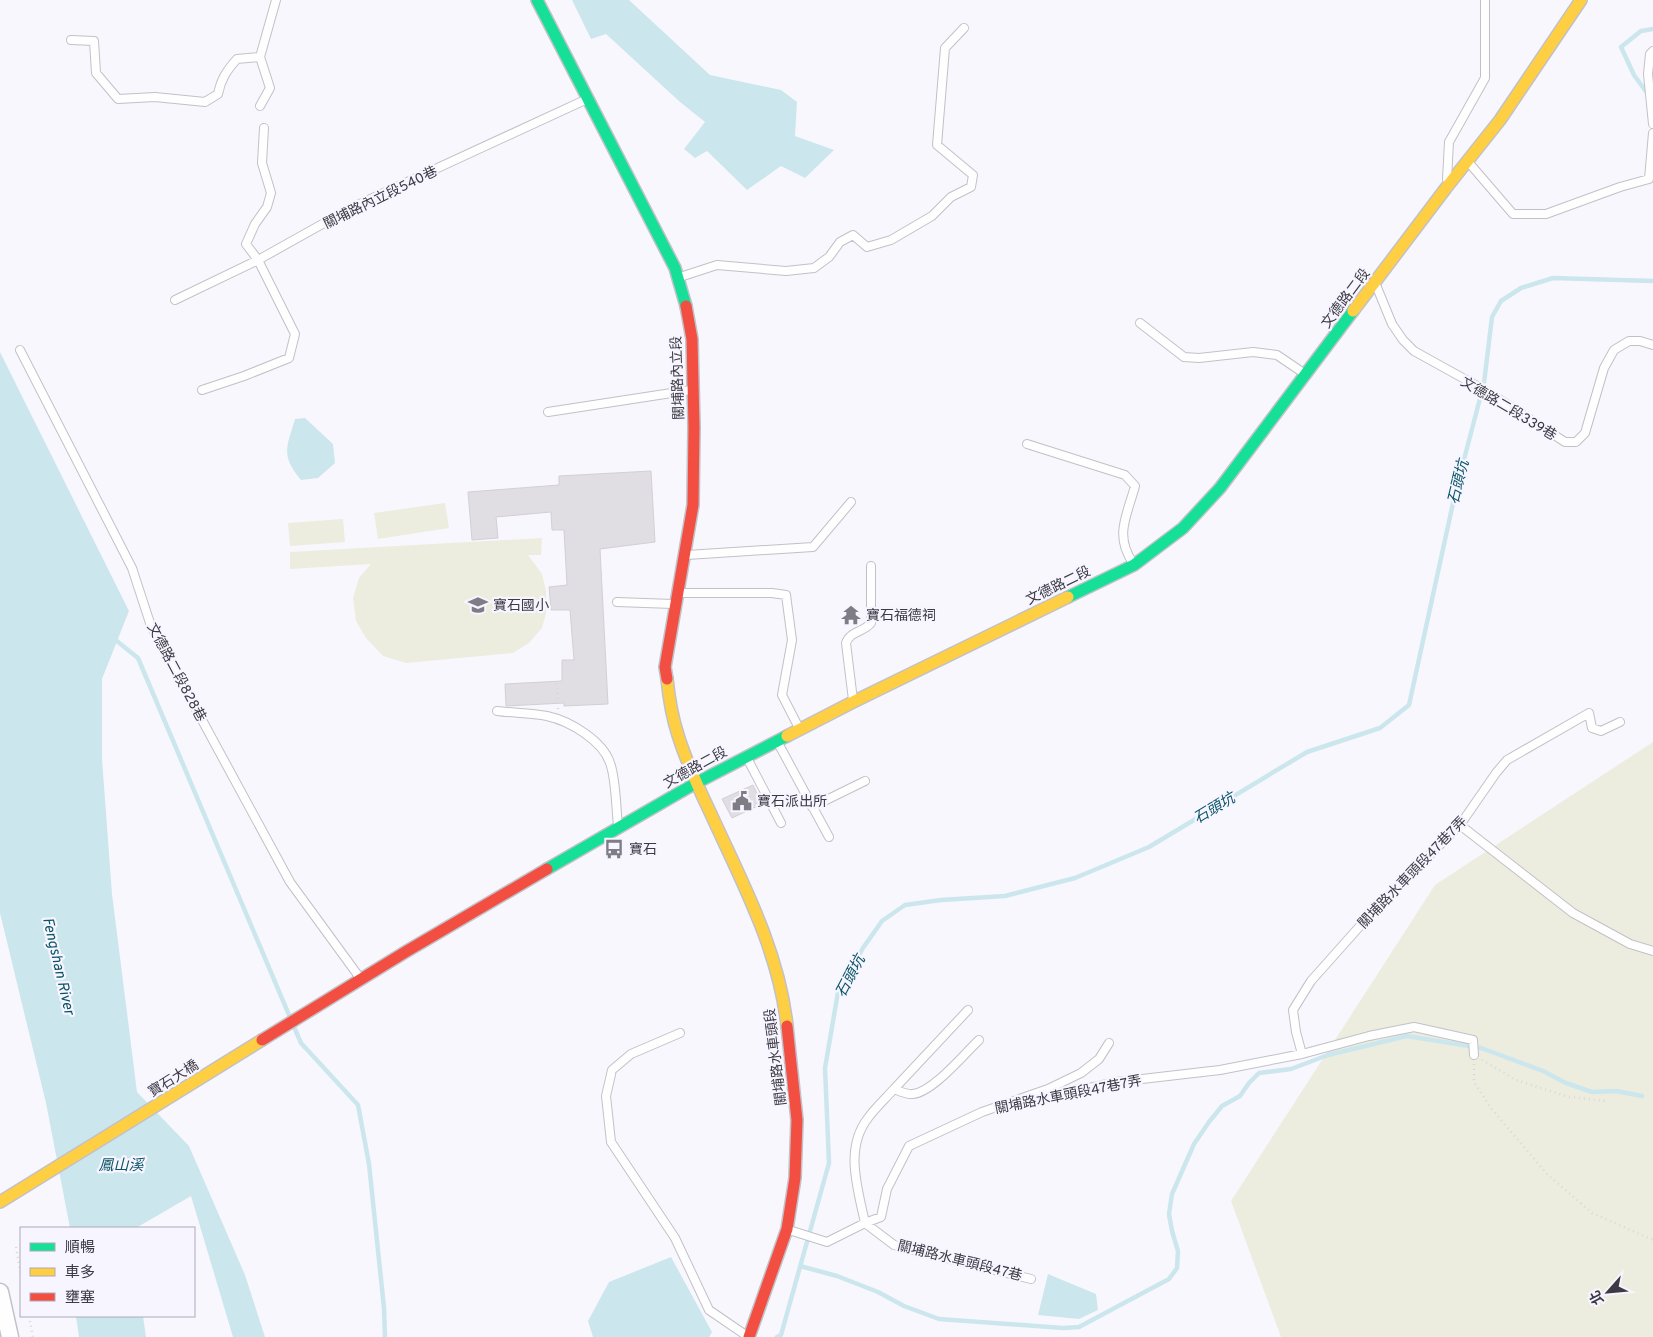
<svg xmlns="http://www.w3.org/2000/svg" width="1653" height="1337" font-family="Overpass,'Noto Sans TC',sans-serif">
	<rect width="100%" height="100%" fill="#f8f7fd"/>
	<!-- green -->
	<path fill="#eceddf" d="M445 503 449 528 378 539 374 513Z
		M343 519 345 542 290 546 288 523Z
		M542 538 541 555H528L542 574 546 591V613L542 628 529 643 513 653 406 663 383 656 366 638 356 621 353 598 359 578 371 564 290 569V552Z
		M1653 742V1337H1281L1231 1201 1435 885Z"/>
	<!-- water -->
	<path fill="#cce6ee" d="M572 0H629L710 75 781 90 797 102 795 136 834 150 805 178 781 166 747 190 707 151 695 158 684 149 705 122 680 102 606 34 591 39Z
		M0 352 129 611 102 679V759L112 894 137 1092 189 1146 245 1275 265 1337H233L191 1196 136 1228H70L46 1103 0 913Z
		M305 418 333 444 335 463 318 478 301 480C280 455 287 447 295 419Z
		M671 1257 712 1332 709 1337H593L588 1321 609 1282Z
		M1048 1274 1096 1294 1098 1310 1079 1319 1038 1315Z
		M76 1316H143L146 1337H79Z"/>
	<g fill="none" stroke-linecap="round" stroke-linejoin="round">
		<!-- stream -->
		<path stroke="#cce6ee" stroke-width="4.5" d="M1650 97 1634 75 1621 47 1641 31 1653 29
			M113 638 138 658 289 1015
			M295 1029 301 1043 358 1105 369 1164 384 1308 385 1337
			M800 1266 837 1276 878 1292 904 1306 939 1319 1063 1328 1079 1327 1169 1279 1177 1268 1178 1251 1172 1231 1169 1214 1172 1194 1194 1144 1209 1122 1222 1106 1240 1096 1249 1083 1259 1073 1291 1069 1328 1055 1407 1036 1481 1048 1543 1071 1566 1083 1592 1092 1616 1091 1642 1096
			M777 1337 781 1335 829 1163 825 1068 838 992 863 948 882 921 905 905 941 900 1005 896 1075 878 1149 847 1307 752 1380 728 1409 705 1455 494 1484 383 1492 317 1501 301 1521 288 1553 278 1653 281"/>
	</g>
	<!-- building -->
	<path fill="#e0dde3" stroke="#d3cfd5" d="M651 471 655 542 600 549 608 704 564 706V703L506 706 505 684 562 681V660H574L570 610H551L549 587 567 585 564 530H552L551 512 496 517 498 538 472 540 468 492 559 485V476Z
		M753 785 762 804 732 818 722 799Z"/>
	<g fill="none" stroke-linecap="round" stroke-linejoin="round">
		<defs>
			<path id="lane" d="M71 40 94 41 96 73 118 99 155 97 205 102 218 94C221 79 227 70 237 59L260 57
				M1653 51 1650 54 1648 74 1653 124
				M260 106 270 88 260 57 276 0
				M1470 164 1513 214H1546L1620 187 1649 179 1653 133
				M1447 179 1449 142 1485 78V0
				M680 277 717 265 786 271 814 268 829 257 840 242 853 235 867 247 891 240 932 216 951 197 971 187 973 175 937 145 945 48 964 28
				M1376 285 1392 324 1403 340 1414 351 1488 392 1565 442H1576L1585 433 1604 368 1614 350 1629 341H1640L1653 345
				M175 300 258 260 351 208 585 100
				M1140 323 1184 357 1199 358 1253 352 1277 355 1305 374
				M20 350 132 568 151 626 290 882 360 978
				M202 390 244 376 289 358 295 334 258 260 246 244 255 224 267 207 271 193 262 163 264 128
				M548 412 691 390
				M1027 444 1125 475 1135 486C1127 516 1114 535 1133 563
				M687 555 813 547 851 502
				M681 593H772L786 595 792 640 782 695 799 728
				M617 602 673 604
				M853 700 846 643C850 631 864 632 871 623V566
				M497 711C513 713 531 713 547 716 570 721 603 741 610 763 616 778 616 809 618 825
				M778 743 829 837
				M747 758 781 823
				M812 807 865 781
				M1460 825 1573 913 1630 944 1653 951
				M680 1033 631 1054 612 1070 606 1096 611 1142 675 1238 709 1310 747 1336
				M979 1040C964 1054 933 1092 913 1094 907 1095 899 1091 894 1089 885 1099 875 1108 868 1118 844 1149 858 1189 865 1223L881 1217 887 1189 909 1146 982 1112 1048 1089 1081 1073 1099 1059 1109 1043
				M1302 1054 1296 1032 1293 1010 1311 981 1376 908 1460 825 1496 773 1507 760 1589 713 1592 728 1601 731 1620 722
				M894 1089 968 1010
				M1019 1104 1116 1082 1220 1070 1302 1054 1369 1036 1414 1027 1473 1040 1474 1055
				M789 1230 827 1242 865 1223 894 1245 1031 1279"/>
			<path id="street" d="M0 1292 10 1337"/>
			<path id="fast" d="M537 0 675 268 686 306
				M1068 597 1134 565 1183 528 1220 488 1353 311
				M547 869 696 783 787 736"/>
			<path id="slow" d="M1353 311 1446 188 1500 120 1581 0
				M667 679C669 698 672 717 678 735 686 761 698 787 710 812 741 880 779 950 787 1026
				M787 736 853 702 1068 597
				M0 1202 262 1040"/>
			<path id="jam" d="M667 679 665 667 693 505 694 427 692 339 686 306
				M262 1040 407 951 547 869
				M749 1337 787 1229 795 1178 797 1120 787 1026"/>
		</defs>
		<!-- lane casing -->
		<use href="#lane" stroke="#c2c1c7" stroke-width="10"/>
		<!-- street casing -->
		<use href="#street" stroke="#c2c1c7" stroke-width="19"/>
		<!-- fast casing -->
		<use href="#fast" stroke="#c2c1c7" stroke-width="14"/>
		<!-- slow casing -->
		<use href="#slow" stroke="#c2c1c7" stroke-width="14"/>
		<!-- jam casing -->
		<use href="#jam" stroke="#c2c1c7" stroke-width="14"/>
		<!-- path -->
		<path stroke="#d8d7da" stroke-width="2.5" stroke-dasharray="1 4" stroke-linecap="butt" d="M557 683 558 709
			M1482 1060 1516 1080 1569 1097 1608 1101
			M1474 1064V1082L1490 1107 1547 1174 1592 1213 1653 1240
			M16 1247 21 1276
			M29 1316 33 1337"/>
		<!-- lane -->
		<use href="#lane" stroke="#fefeff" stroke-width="8"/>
		<!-- street -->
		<use href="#street" stroke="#fefeff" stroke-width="16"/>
		<!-- fast -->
		<use href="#fast" stroke="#16e098" stroke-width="11"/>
		<!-- slow -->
		<use href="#slow" stroke="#ffcf43" stroke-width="11"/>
		<!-- jam -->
		<use href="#jam" stroke="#f24e42" stroke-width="11"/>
	</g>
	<!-- icons -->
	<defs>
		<symbol id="school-bare" viewBox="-9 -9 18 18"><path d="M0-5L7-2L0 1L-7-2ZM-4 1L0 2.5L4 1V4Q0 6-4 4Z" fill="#7e7c84" stroke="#f7f5ff" stroke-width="2.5" paint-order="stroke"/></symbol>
		<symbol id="temple-bare" viewBox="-9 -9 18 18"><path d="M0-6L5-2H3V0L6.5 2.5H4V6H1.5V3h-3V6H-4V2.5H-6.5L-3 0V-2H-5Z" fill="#7e7c84" stroke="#f7f5ff" stroke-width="2.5" paint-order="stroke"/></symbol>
		<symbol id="civic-bare" viewBox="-9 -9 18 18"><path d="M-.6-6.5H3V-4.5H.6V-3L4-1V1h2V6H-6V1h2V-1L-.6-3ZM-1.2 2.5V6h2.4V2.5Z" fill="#7e7c84" stroke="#f7f5ff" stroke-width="2.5" paint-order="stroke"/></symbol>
		<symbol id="bus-bare" viewBox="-9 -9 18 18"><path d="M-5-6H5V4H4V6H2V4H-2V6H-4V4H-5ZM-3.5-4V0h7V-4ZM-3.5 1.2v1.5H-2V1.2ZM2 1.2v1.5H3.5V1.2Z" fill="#7e7c84" stroke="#f7f5ff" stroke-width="2.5" paint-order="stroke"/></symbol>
	</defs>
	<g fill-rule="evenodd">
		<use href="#school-bare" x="464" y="591" width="28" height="28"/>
		<use href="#temple-bare" x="837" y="601" width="28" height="28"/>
		<use href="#civic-bare" x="728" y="787" width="28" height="28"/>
		<use href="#bus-bare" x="600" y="835" width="28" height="28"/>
	</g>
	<g text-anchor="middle" stroke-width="4.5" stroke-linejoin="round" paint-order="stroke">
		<!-- street labels -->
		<g font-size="14" fill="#3c3a43" stroke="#f7f5ff">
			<text transform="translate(380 197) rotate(-26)" y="5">關埔路內立段540巷</text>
			<text transform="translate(1345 298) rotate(-53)" y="5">文德路二段</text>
			<text transform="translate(677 378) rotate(-92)" y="5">關埔路內立段</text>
			<text transform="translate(1509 408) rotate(31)" y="5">文德路二段339巷</text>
			<text transform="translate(1058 585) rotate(-26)" y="5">文德路二段</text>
			<text transform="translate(177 672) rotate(62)" y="5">文德路二段828巷</text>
			<text transform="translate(695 767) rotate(-29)" y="5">文德路二段</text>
			<text transform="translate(1412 872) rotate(-46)" y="5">關埔路水車頭段47巷7弄</text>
			<text transform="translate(775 1057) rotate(-97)" y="5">關埔路水車頭段</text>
			<text transform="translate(173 1078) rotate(-32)" y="5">寶石大橋</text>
			<text transform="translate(1068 1094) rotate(-11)" y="5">關埔路水車頭段47巷7弄</text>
			<text transform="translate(960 1260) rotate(14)" y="5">關埔路水車頭段47巷</text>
		</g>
		<!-- poi labels -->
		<g font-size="14" fill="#3c3a43" stroke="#f7f5ff" text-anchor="start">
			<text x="493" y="610">寶石國小</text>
			<text x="866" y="620">寶石福德祠</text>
			<text x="757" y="806">寶石派出所</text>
			<text x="629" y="854">寶石</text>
		</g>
		<!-- water labels -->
		<g font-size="15" font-style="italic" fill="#095565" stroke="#f7f5ff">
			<text transform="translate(1458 482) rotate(-76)" y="5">石頭坑</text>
			<text transform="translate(1214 808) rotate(-31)" y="5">石頭坑</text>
			<text transform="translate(59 966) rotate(77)" y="5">Fengshan River</text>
			<text transform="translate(850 976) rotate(-62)" y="5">石頭坑</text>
			<text x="121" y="1170">鳳山溪</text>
		</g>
	</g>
	<!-- legend -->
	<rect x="20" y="1227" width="175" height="90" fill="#f7f5ff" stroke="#acaab4"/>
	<rect x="30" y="1243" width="25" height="8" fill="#16e098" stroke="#acaab4"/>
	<text x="65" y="1252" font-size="15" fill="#3c3a43">順暢</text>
	<rect x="30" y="1268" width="25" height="8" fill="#ffcf43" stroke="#acaab4"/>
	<text x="65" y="1277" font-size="15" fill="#3c3a43">車多</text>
	<rect x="30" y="1293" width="25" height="8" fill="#f24e42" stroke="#acaab4"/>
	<text x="65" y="1302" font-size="15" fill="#3c3a43">壅塞</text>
	<!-- north arrow -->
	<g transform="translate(1608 1292) rotate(243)" stroke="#f7f5ff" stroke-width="4" paint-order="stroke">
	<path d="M0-4L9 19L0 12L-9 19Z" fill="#3c3a43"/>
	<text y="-8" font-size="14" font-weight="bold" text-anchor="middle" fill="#3c3a43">北</text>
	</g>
</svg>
